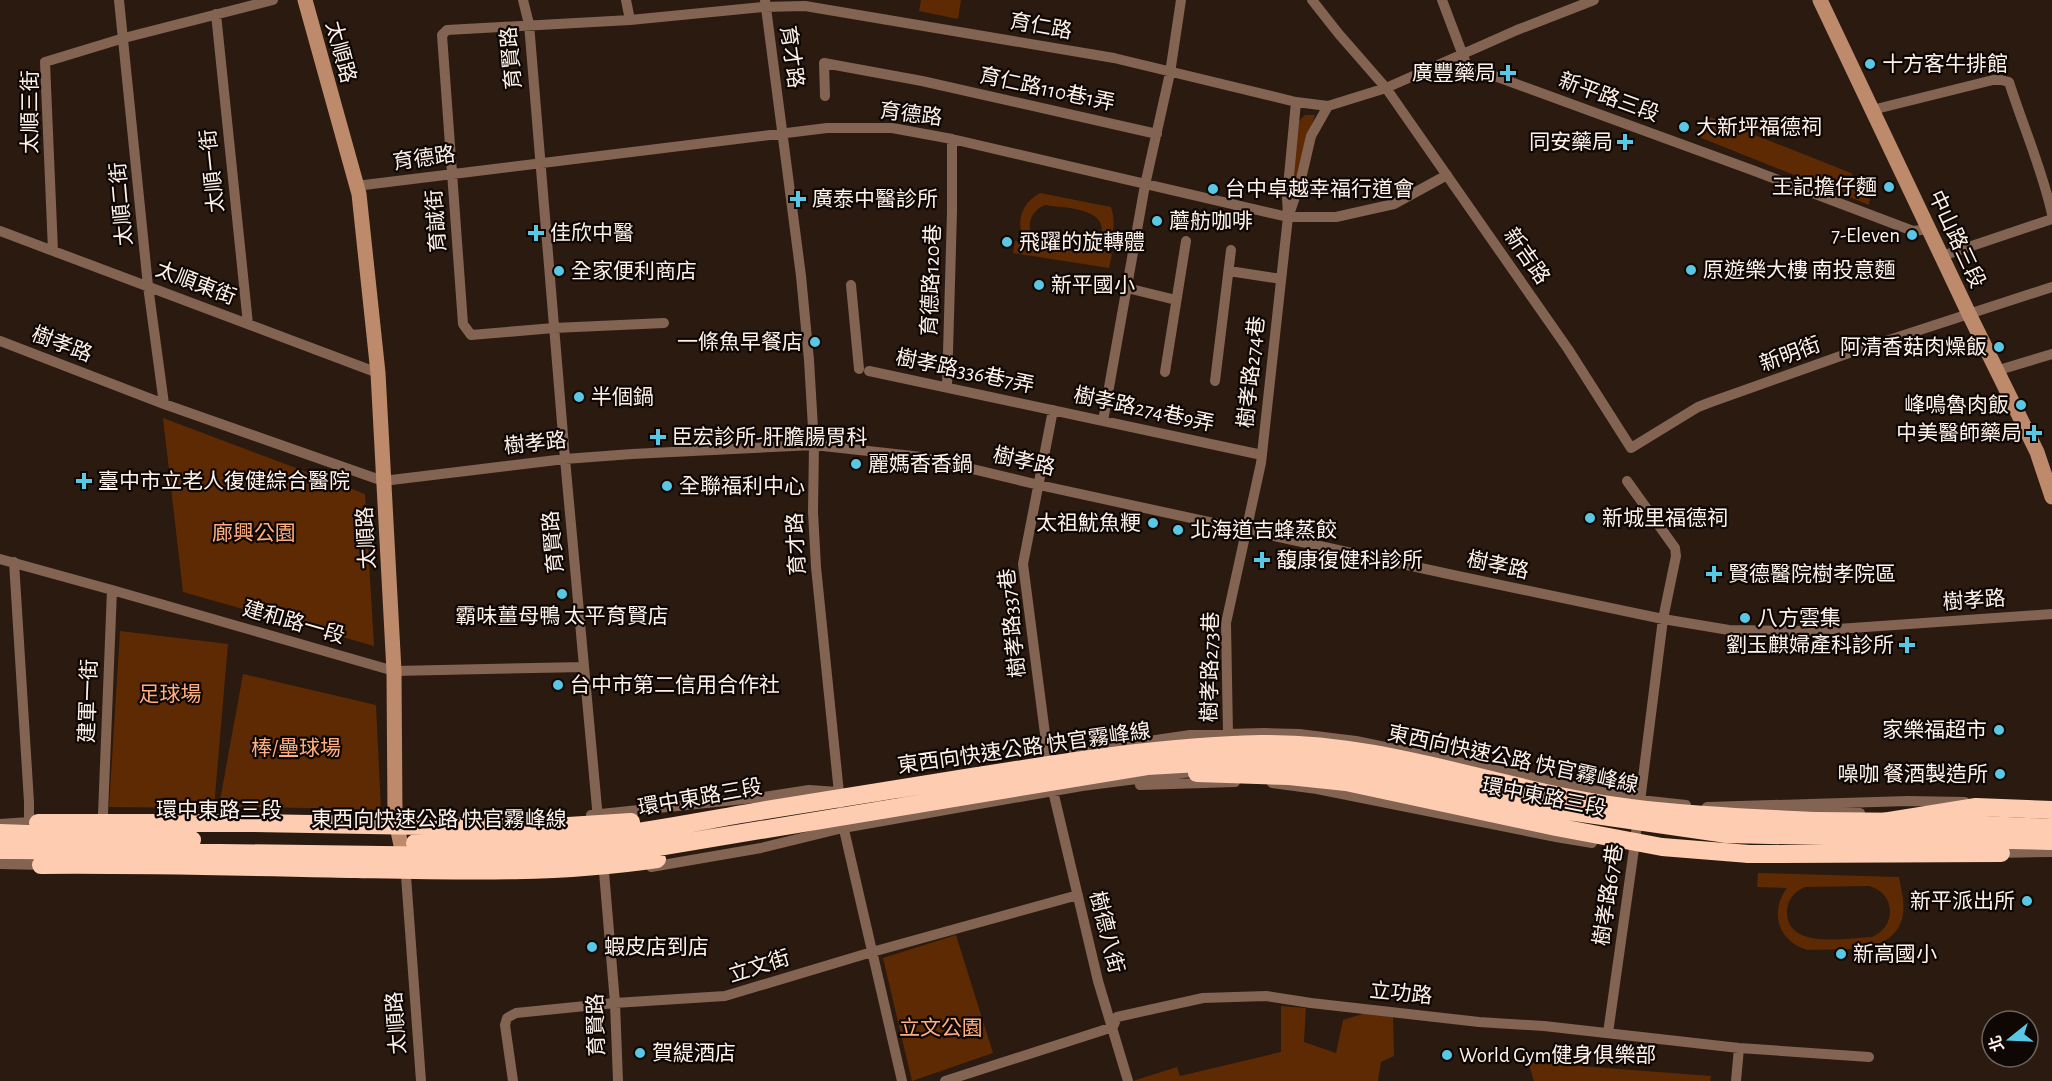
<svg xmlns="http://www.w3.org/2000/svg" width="2052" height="1081" font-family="'Alegreya Sans','Noto Sans TC',sans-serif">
	<rect width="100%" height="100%" fill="#2b1a0f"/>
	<!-- green -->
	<path fill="#5d2a04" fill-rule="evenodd" d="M921 0H961L958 19 919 11Z
		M1305 115H1315L1308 137 1296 187 1292 185 1299 121Z
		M1707 116 1851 173 1870 198 1869 205 1699 137Z
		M1040 193 1111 207C1116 223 1114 238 1104 251L1112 254 1109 268 1013 253 1015 241 1025 242C1015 223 1021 203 1040 193ZM1045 205C1066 208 1114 208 1099 241L1088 250 1037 243C1025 230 1028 212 1045 205Z
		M163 418 365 494 374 646 183 592Z
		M120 631 228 644 214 808 109 807Z
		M243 674 376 705 381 810 219 806Z
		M1758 873 1899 877C1901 889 1905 903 1903 914 1896 957 1840 948 1808 950 1778 942 1769 912 1787 888L1757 887ZM1869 886C1896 893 1897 927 1872 937 1847 938 1787 950 1787 912 1787 900 1795 891 1805 887Z
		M956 935 993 1053 912 1081 883 958Z
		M1281 1006 1306 1008 1304 1042 1336 1053 1343 1020 1366 1013 1393 1015 1394 1056 1381 1062 1378 1081H1133L1177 1067 1180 1076 1281 1052Z
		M1528 1062 1711 1076 1710 1081H1534Z"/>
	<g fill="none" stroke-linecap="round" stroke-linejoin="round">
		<!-- street -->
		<path stroke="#836351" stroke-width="10" d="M119 0 148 286 164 404
			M523 0 529 24 565 459 599 830
			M626 0 630 20
			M765 0 801 276 809 360 814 445 813 512 816 567 840 803
			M1312 0 1338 33 1386 88 1568 349 1631 448 1698 407 1711 402 1849 353 2052 287
			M1442 0 1467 66 1752 170 1913 231 1929 229
			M216 14 248 324
			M825 96 824 63 922 81 1157 134
			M1872 110 1997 79 2009 82C2023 126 2042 169 2052 214
			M356 186 827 128H892L952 139 1288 217H1336L1394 204 1447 175
			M1291 209 1301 179 1311 136 1328 106
			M0 231 378 373
			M53 251 45 62 124 38 273 0
			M1942 256 2052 219
			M1229 271 1281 279
			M851 285 859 369
			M1127 288 1176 300
			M664 323 554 328 471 335 463 324 442 35 447 30 630 20 763 7 805 6 1114 58 1296 102 1328 106 1386 88 1517 30 1594 0
			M0 341 164 404 383 481 565 459 632 454 814 445 922 457 1039 485 1453 575 1663 619 1729 630 1809 631 2052 614
			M1999 370 2052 354
			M869 371 1262 455
			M1165 372 1186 241
			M1215 381 1231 250
			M947 387 952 212V139
			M1103 421 1145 185 1170 73 1181 0
			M0 559 112 590 394 671 584 667
			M14 562 29 802V829
			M1228 734 1226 623 1261 463 1288 217 1287 197 1296 102
			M1074 752 1190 735 1264 733 1299 734 1356 741 1640 800 1686 805
			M1048 757 1023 564 1053 410
			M1272 783 1317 789 1556 837 1592 843
			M1140 785 1235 782
			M1053 791 1098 981 1128 1081
			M1707 807 1908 801 1965 802
			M1774 810 1860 813
			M103 814 112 590
			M591 815 764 797 809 790 838 792
			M842 821 902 1081
			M0 824 43 821
			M1997 853 2052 852
			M603 860 615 1003 618 1081
			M0 864 45 865
			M651 867 761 848 843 828 1082 786 1199 771
			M406 876 421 1081
			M1608 1033 1634 849 1663 619 1676 556 1675 548 1627 481
			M513 1081 505 1025 507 1018 516 1013 615 1003 725 996 872 952 1078 895
			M945 1081 1113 1027 1117 1017 1203 998 1266 996 1311 1003 1479 1022 1544 1026 1739 1048 1869 1057
			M1736 1081 1739 1048"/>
		<!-- secondary -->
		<path stroke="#be8a6c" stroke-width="15" d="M305 0 359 194 378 373 394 671 395 817 405 864
			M1820 0 1969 314 2037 452 2052 497"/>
		<!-- highway -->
		<path stroke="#fecdb1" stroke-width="18" d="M1815 821 1920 822 2052 828
			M1749 854 2001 853"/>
		<!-- highway-bridge -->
		<path stroke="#fecdb1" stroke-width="18" d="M1197 773 1289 776 1346 782 1556 827 1662 847 1749 854
			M1883 822 1976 807 2052 810
			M38 823H250L537 828 631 822
			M0 833 192 840
			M415 843C469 844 524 846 578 840 637 834 695 822 754 812 828 800 903 788 978 776 1072 761 1165 746 1260 744 1363 742 1461 775 1560 796 1644 814 1730 817 1815 821
			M0 850 528 857 652 848 1147 766 1234 761H1292L1352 767 1561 810 1727 834 2052 841
			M41 865C146 864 251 867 356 869 457 871 557 874 657 859"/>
	</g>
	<!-- markers -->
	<g fill="#59c8e4" stroke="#0e0704" stroke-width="2">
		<circle cx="1870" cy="64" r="6"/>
		<path d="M1505 64h6v6h6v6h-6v6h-6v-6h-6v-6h6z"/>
		<circle cx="1684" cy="127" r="6"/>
		<path d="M1622 133h6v6h6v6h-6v6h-6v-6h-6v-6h6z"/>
		<circle cx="1889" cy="187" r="6"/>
		<circle cx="1213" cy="189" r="6"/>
		<path d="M795 190h6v6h6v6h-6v6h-6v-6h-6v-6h6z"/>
		<circle cx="1157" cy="221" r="6"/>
		<path d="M533 224h6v6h6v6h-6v6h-6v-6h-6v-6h6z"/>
		<circle cx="1912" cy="235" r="6"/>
		<circle cx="1007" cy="242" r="6"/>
		<circle cx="1691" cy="270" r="6"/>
		<circle cx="559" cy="271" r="6"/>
		<circle cx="1039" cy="285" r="6"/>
		<circle cx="815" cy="342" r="6"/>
		<circle cx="1999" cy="347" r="6"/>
		<circle cx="579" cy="397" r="6"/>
		<circle cx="2021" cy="405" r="6"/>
		<path d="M2031 424h6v6h6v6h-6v6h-6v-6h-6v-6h6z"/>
		<path d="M655 428h6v6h6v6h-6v6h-6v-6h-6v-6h6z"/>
		<circle cx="856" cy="464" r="6"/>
		<path d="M81 472h6v6h6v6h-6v6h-6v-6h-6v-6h6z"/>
		<circle cx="667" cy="486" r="6"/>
		<circle cx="1590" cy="518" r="6"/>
		<circle cx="1153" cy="523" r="6"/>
		<circle cx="1178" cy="530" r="6"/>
		<path d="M1259 551h6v6h6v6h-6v6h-6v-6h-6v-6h6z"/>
		<path d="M1711 565h6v6h6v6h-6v6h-6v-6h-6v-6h6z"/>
		<circle cx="562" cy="594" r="6"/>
		<circle cx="1745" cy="618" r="6"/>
		<path d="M1904 636h6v6h6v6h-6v6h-6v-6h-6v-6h6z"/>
		<circle cx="558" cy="685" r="6"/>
		<circle cx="1999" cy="730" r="6"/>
		<circle cx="2000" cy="774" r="6"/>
		<circle cx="2027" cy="901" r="6"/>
		<circle cx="592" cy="947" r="6"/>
		<circle cx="1841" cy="954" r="6"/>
		<circle cx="640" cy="1053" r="6"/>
		<circle cx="1447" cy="1055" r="6"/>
	</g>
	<g text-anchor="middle" stroke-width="4.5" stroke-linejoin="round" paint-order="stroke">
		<!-- street labels -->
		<g font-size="21" fill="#fef1e9" stroke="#0e0704">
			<text transform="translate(1041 26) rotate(10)" y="7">育仁路</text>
			<text transform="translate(341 52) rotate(75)" y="7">太順路</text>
			<text transform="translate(792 57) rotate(82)" y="7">育才路</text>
			<text transform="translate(511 58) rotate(-95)" y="7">育賢路</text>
			<text transform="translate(1047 89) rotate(12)" y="7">育仁路110巷1弄</text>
			<text transform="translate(1609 97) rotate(20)" y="7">新平路三段</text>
			<text transform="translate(30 112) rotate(-90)" y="7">太順三街</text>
			<text transform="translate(911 114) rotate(7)" y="7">育德路</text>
			<text transform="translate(424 158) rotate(-8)" y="7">育德路</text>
			<text transform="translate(212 171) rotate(-96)" y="7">太順一街</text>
			<text transform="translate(121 204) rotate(-95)" y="7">太順二街</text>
			<text transform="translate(436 221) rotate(-94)" y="7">育誠街</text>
			<text transform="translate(1957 239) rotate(65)" y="7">中山路三段</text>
			<text transform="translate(1527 256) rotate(55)" y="7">新吉路</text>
			<text transform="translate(931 280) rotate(-88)" y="7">育德路120巷</text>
			<text transform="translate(196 283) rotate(21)" y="7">太順東街</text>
			<text transform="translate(62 344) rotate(21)" y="7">樹孝路</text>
			<text transform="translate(1790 354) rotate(-20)" y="7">新明街</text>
			<text transform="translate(965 371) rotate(12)" y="7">樹孝路336巷7弄</text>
			<text transform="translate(1251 372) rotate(-84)" y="7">樹孝路274巷</text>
			<text transform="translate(1144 409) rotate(12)" y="7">樹孝路274巷9弄</text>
			<text transform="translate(535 443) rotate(-6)" y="7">樹孝路</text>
			<text transform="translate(1024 461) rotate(13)" y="7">樹孝路</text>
			<text transform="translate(366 538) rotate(-93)" y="7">太順路</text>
			<text transform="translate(553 542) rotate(-95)" y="7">育賢路</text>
			<text transform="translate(796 544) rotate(-93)" y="7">育才路</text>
			<text transform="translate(1498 565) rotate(12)" y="7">樹孝路</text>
			<text transform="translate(1974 600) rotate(-4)" y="7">樹孝路</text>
			<text transform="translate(294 622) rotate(16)" y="7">建和路一段</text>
			<text transform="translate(1012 623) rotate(-96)" y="7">樹孝路337巷</text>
			<text transform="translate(1210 667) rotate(-89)" y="7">樹孝路273巷</text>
			<text transform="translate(88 701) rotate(-88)" y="7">建軍一街</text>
			<text transform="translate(1024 748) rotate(-8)" y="7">東西向快速公路 快官霧峰線</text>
			<text transform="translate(1513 759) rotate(12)" y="7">東西向快速公路 快官霧峰線</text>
			<text transform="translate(700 797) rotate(-10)" y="7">環中東路三段</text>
			<text transform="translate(1544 797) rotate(11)" y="7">環中東路三段</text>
			<text x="219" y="817">環中東路三段</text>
			<text x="439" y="826">東西向快速公路 快官霧峰線</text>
			<text transform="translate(1608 895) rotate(-82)" y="7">樹孝路67巷</text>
			<text transform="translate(1107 932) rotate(76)" y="7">樹德八街</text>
			<text transform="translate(759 966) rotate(-17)" y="7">立文街</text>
			<text transform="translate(1401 993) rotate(6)" y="7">立功路</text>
			<text transform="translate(396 1023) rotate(-94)" y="7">太順路</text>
			<text transform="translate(596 1025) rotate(-92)" y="7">育賢路</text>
		</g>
		<!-- poi labels -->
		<g font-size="21" fill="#fef1e9" stroke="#0e0704" text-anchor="start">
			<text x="1882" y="71">十方客牛排館</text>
			<text x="1496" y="80" text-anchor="end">廣豐藥局</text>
			<text x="1696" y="134">大新坪福德祠</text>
			<text x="1613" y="149" text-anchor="end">同安藥局</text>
			<text x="1877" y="194" text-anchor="end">王記擔仔麵</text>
			<text x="1225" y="196">台中卓越幸福行道會</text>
			<text x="812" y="206">廣泰中醫診所</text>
			<text x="1169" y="228">蘑舫咖啡</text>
			<text x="550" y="240">佳欣中醫</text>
			<text x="1900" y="242" text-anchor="end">7-Eleven</text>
			<text x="1019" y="249">飛躍的旋轉體</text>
			<text x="1703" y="277">原遊樂大樓 南投意麵</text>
			<text x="571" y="278">全家便利商店</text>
			<text x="1051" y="292">新平國小</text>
			<text x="803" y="349" text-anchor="end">一條魚早餐店</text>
			<text x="1987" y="354" text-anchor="end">阿清香菇肉燥飯</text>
			<text x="591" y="404">半個鍋</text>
			<text x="2009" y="412" text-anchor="end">峰鳴魯肉飯</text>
			<text x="2022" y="440" text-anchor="end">中美醫師藥局</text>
			<text x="672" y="444">臣宏診所-肝膽腸胃科</text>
			<text x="868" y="471">麗媽香香鍋</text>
			<text x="98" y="488">臺中市立老人復健綜合醫院</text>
			<text x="679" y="493">全聯福利中心</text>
			<text x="1602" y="525">新城里福德祠</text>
			<text x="1141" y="530" text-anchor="end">太祖魷魚粳</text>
			<text x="1190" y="537">北海道吉蜂蒸餃</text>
			<text x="1276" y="567">馥康復健科診所</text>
			<text x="1728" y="581">賢德醫院樹孝院區</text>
			<text x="562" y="623" text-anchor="middle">霸味薑母鴨 太平育賢店</text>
			<text x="1757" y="625">八方雲集</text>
			<text x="1894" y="652" text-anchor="end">劉玉麒婦產科診所</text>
			<text x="570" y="692">台中市第二信用合作社</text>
			<text x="1987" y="737" text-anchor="end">家樂福超市</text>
			<text x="1988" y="781" text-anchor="end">噪咖 餐酒製造所</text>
			<text x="2015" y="908" text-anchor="end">新平派出所</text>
			<text x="604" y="954">蝦皮店到店</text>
			<text x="1853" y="961">新高國小</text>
			<text x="652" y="1060">賀緹酒店</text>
			<text x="1459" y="1062">World Gym健身俱樂部</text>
		</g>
		<!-- park labels -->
		<g font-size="21" fill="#ffae7f" stroke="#0e0704">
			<text x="254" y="540">廊興公園</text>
			<text x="170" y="701">足球場</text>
			<text x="296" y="755">棒/壘球場</text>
			<text x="941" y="1035">立文公園</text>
		</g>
	</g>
	<!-- north arrow -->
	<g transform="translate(2010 1039) rotate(252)"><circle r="28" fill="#0e0704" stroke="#6e6560" stroke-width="1.5"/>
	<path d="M0-4.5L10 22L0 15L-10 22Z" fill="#59c8e4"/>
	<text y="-9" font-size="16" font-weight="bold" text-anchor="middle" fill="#fef1e9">北</text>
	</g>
</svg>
